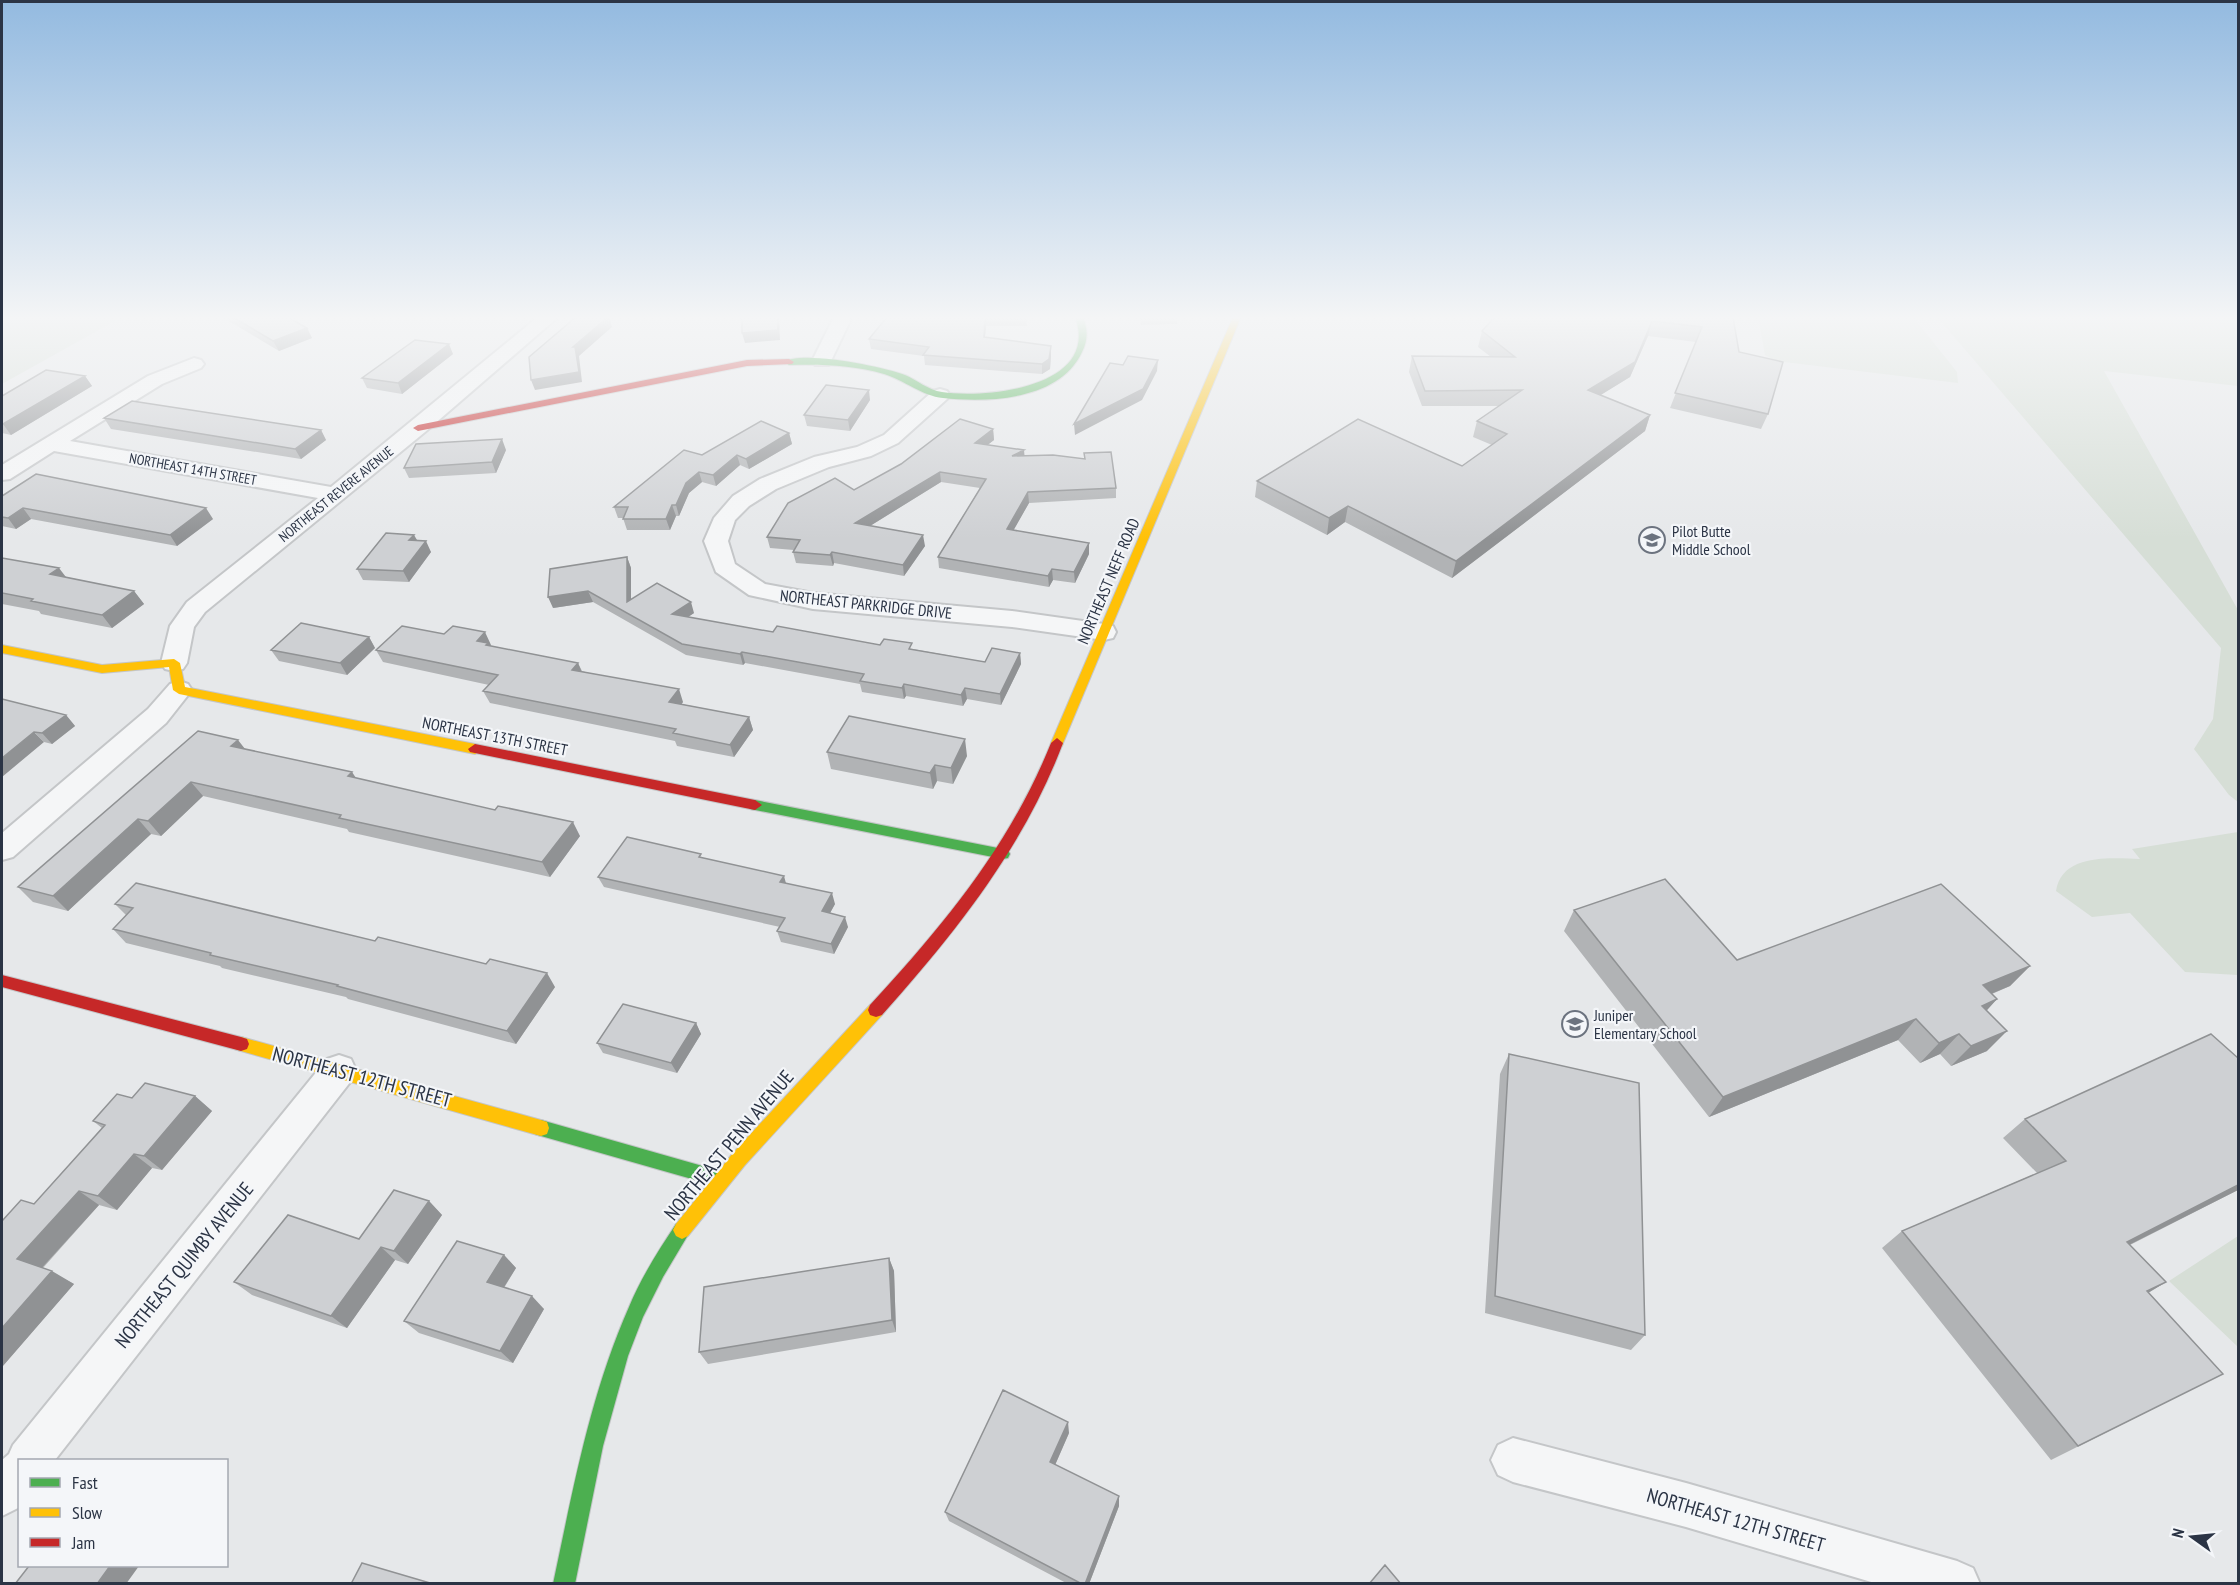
<svg xmlns="http://www.w3.org/2000/svg" width="2240" height="1585" font-family="'PT Sans Narrow',sans-serif">
	<rect width="100%" height="100%" fill="#e6e8ea"/>
	<!-- green -->
	<path fill="#d6ded6" d="M2 317H122L2 384Z
		M1758 317H1913L1957 372 1958 383 1776 361 1765 355Z
		M1937 317H2238V386L2104 371 2238 610V802L2229 795 2194 749 2213 719 2221 648Z
		M2238 832V975L2185 972 2130 913 2092 917 2056 891C2062 853 2111 858 2140 859L2132 849Z
		M2238 1236V1347L2169 1281Z"/>
	<g fill="none" stroke-linecap="round" stroke-linejoin="round">
		<defs>
			<path id="street" d="M538 317H558L425 432 205 612 194 627 187 663 183 669 174 671 165 669 161 663 170 626 187 602 318 498 54 451 10 479 2 480V465L148 376 194 358 201 360 204 364 201 368 162 384 70 441 331 487Z
				M834 317H850L851 319 829 365H815L812 361Z
				M940 389 947 391 950 395 947 399 898 443 871 456 829 467 776 489 749 506 735 520 728 541 735 564 765 584 813 593 1012 611 1104 624 1113 626 1116 632 1113 638 1104 640 1012 627 813 609 758 597 749 595 716 572 704 541 714 518 733 496 760 479 814 457 857 447 884 435 933 391Z
				M179 681 188 684 192 690 166 723 13 857 2 860V833L148 709 170 684Z
				M339 1055 351 1059 356 1070 351 1081 55 1460H20V1507L2 1516V1460L9 1454 13 1445 327 1059Z
				M1513 1438 1686 1483 1957 1561 1973 1568 1980 1584H1878L1686 1527 1513 1482 1498 1475 1491 1460 1498 1445Z"/>
			<path id="fast" d="M1075 317H1083C1088 329 1088 341 1082 352 1060 400 989 403 943 398 922 396 904 380 884 374 854 365 821 364 789 365L784 362C802 350 884 367 905 375 917 380 928 390 942 392 986 399 1101 387 1075 317Z
				M755 800 1003 849 1008 850 1010 854 1008 858 1003 859 750 809 748 805 750 801Z
				M541 1120 720 1171 726 1173 729 1179 726 1185 720 1187 541 1136 535 1134 533 1128 535 1122Z
				M682 1221 688 1224 691 1230 663 1277 643 1317 628 1356 603 1446 575 1584H553C573 1490 590 1395 629 1307 641 1278 658 1251 676 1224Z"/>
			<path id="slow" d="M1233 317H1241L1063 743 1062 746H1052L1051 743Z
				M2 645 102 665 174 659 180 663 185 687 475 744 482 749 475 754 179 694 173 690 169 667 102 673 2 653Z
				M876 1003 882 1005 884 1010 882 1015 745 1165 688 1236 682 1239 676 1236 673 1230 676 1224 733 1153 870 1005Z
				M241 1037 541 1120 547 1122 549 1128 547 1134 541 1136 241 1051 235 1049 233 1044 235 1039Z"/>
			<path id="jam" d="M789 359 794 362 792 364 747 366 418 431 413 428 418 425 747 360Z
				M1057 738 1063 743C1024 847 955 933 882 1015L876 1017 870 1015 868 1010 870 1005C944 925 1010 845 1051 743Z
				M475 744 755 800 762 805 755 810 470 752 468 749Z
				M2 975 241 1037 247 1039 249 1044 247 1049 241 1051 2 987Z"/>
		</defs>
		<!-- street casing -->
		<use href="#street" stroke="#c4c6c8" stroke-width="4"/>
		<!-- fast casing -->
		<use href="#fast" stroke="#c4c6c8" stroke-width="2"/>
		<!-- slow casing -->
		<use href="#slow" stroke="#c4c6c8" stroke-width="2"/>
		<!-- jam casing -->
		<use href="#jam" stroke="#c4c6c8" stroke-width="2"/>
		<!-- street -->
		<use href="#street" fill="#f5f6f7" fill-rule="evenodd"/>
		<!-- fast -->
		<use href="#fast" fill="#4caf50" fill-rule="evenodd"/>
		<!-- slow -->
		<use href="#slow" fill="#ffc107" fill-rule="evenodd"/>
		<!-- jam -->
		<use href="#jam" fill="#c62828" fill-rule="evenodd"/>
	</g>
	<!-- wall -->
	<path fill="#b1b3b5" d="M222 317H288L307 328 312 338 279 351Z
		M957 317H1026L1027 326H986L985 337 1051 346V356L1050 369 1042 374 925 365 924 356 871 349 869 339Z
		M1140 317H1177V324L1141 325Z
		M1497 317H1733L1739 352 1768 414 1761 429 1670 408 1696 342 1648 336 1630 377 1600 395 1650 415 1645 431 1452 578 1345 522 1327 535 1255 497 1257 481 1462 466 1492 445 1473 437 1477 421 1499 406H1422L1409 372 1412 356 1491 357 1478 347 1482 331Z
		M453 354 402 394 367 388 362 378Z
		M85 376 92 386 11 435 2 433V396Z
		M870 400 850 431 807 426 804 415Z
		M104 418 321 430 326 440 301 459 111 429Z
		M993 429 994 440 987 445 1024 456 1085 459 1084 453 1116 488V498L1029 503 1013 530 1089 554 1075 583 1053 580 1049 587 939 568 938 557 980 488 941 482 870 526 925 546 904 576 834 563 833 566 796 563 793 552 794 550 770 548 767 537 854 490Z
		M789 433 792 444 749 469 740 465 716 486 702 482 689 493 679 516H676L670 530H627L623 518H618L614 507 702 455Z
		M506 450 496 473 409 478 404 468Z
		M2 496 213 519 177 546 31 519 16 529 2 526Z
		M417 541 431 552 409 582 363 580 357 569Z
		M627 557 631 568V599L694 613 688 617 773 632 913 649 985 662 1020 653 1021 664 1001 705 967 699 963 706 906 696 904 699 862 692 860 684 745 663 743 665 686 655 593 602 553 608Z
		M2 558 66 577 134 591 144 604 112 628 41 614 39 611 2 604Z
		M369 637 375 648 347 675 279 661 271 650Z
		M491 645 490 646 578 663 582 671 683 702 681 704 749 717 753 730 734 757 677 746 675 741 490 703 483 691 489 685 383 662 376 650Z
		M2 699 66 715 75 726 52 744 44 742Z
		M245 749 356 778 580 836 550 877 349 832 347 829 203 796 161 836 151 834 68 911 33 902 18 887Z
		M827 752 967 756 953 784 937 781 933 789 831 769Z
		M703 858 786 883 835 904 830 913 848 927 834 954 781 942 777 931 780 927 604 887 598 877Z
		M115 904 555 987 516 1044 348 999 346 997 222 968 220 966 126 943 113 929 126 915Z
		M1574 910 1737 960 2030 966 2010 986 1992 994 1997 999 1987 1010V1051L1951 1066 1940 1054 1920 1063 1898 1040 1709 1117 1564 931Z
		M696 1023 701 1034 677 1073 603 1053 597 1043Z
		M1509 1054 1645 1335 1631 1350 1485 1313 1500 1074Z
		M2238 1058V1190L2130 1245 2166 1282 2148 1293 2223 1374 2051 1460 1882 1248 1902 1231 2037 1173 2003 1138 2025 1119Z
		M195 1096 212 1111 162 1170 152 1168 117 1210 99 1205 43 1268 74 1284 2 1367V1221L34 1204 102 1128 93 1121 132 1098Z
		M429 1201 442 1215 408 1264 395 1260 347 1328 252 1295 234 1282 359 1239Z
		M504 1255 516 1268 504 1288 544 1309 513 1363 419 1333 404 1321Z
		M889 1258 894 1271 896 1332 708 1364 699 1352Z
		M1069 1433 1055 1465 1119 1496V1506L1089 1584H1068L949 1521 945 1512Z"/>
	<!-- shaded-wall -->
	<path fill="#909294" d="M609 317 612 327 579 356 582 382 535 390 531 380 573 347Z
		M778 317H779L780 340 745 343 742 333Z
		M985 317 986 326 984 347V337Z
		M1652 321 1648 336 1630 377 1583 406 1588 390Z
		M307 328 312 338 279 351 273 341Z
		M449 344 453 354 402 394 398 383Z
		M1051 346V356L1050 369 1042 374V364Z
		M1158 360 1157 371 1142 400 1075 435 1074 424Z
		M85 376 92 386 11 435 3 424Z
		M869 390 870 400 850 431 848 420Z
		M1650 415 1645 431 1452 578 1456 561Z
		M993 429 994 440 976 454 975 443Z
		M321 430 326 440 301 459 295 449Z
		M789 433 792 444 749 469 746 459Z
		M502 439 506 450 496 473 492 462Z
		M1024 450 1025 461 1012 456Z
		M737 455 740 465 716 486 713 475Z
		M699 472 702 482 689 493 679 516 676 505 686 483Z
		M940 472 941 482 857 534 855 523Z
		M1028 492 1029 503 1008 540 1007 529Z
		M672 505 676 516 670 530 666 519Z
		M1348 506 1345 522 1327 535 1329 518Z
		M23 508 31 519 16 529 8 518Z
		M206 508 213 519 177 546 170 535Z
		M414 535 420 545 409 540Z
		M923 535 925 546 904 576 903 565Z
		M426 541 431 552 409 582 403 571Z
		M1089 543V554L1075 583 1074 572Z
		M832 552 834 563 833 566 830 555Z
		M627 557 631 568V613L627 602Z
		M59 568 69 581 50 574Z
		M1052 569 1053 580 1049 587 1048 576Z
		M134 591 144 604 112 628 102 615Z
		M588 591 593 602 553 608 548 597Z
		M691 602 694 613 676 625 672 614Z
		M485 632 491 645 490 647 477 641Z
		M369 637 375 648 347 675 340 663Z
		M742 652 745 663 743 665 740 654Z
		M1020 653 1021 664 1001 705 1000 694Z
		M578 663 583 675 572 670Z
		M904 684 906 696 904 699 902 688Z
		M965 688 967 699 963 706 961 695Z
		M679 689 683 702 674 714 669 702Z
		M66 715 75 726 52 744 42 733Z
		M749 717 753 730 734 757 730 745Z
		M34 732 44 742 2 777V758Z
		M965 739 967 756 953 784 951 768Z
		M238 740 249 754 231 746Z
		M935 765 937 781 933 789 930 773Z
		M352 772 362 787 348 776Z
		M191 782 203 796 161 836 148 821Z
		M138 819 151 834 68 911 53 896Z
		M573 822 580 836 550 877 542 862Z
		M784 876 787 887 780 882Z
		M832 893 835 904 825 922 822 911Z
		M845 917 848 927 834 954 831 944Z
		M2030 966 2010 986 1964 1005 1983 985Z
		M547 973 555 987 516 1044 507 1031Z
		M1997 999 1978 1020 1982 1006Z
		M1916 1019 1898 1040 1709 1117 1723 1097Z
		M696 1023 701 1034 677 1073 671 1063Z
		M2007 1031 1987 1051 1951 1066 1971 1046Z
		M1959 1034 1940 1054 1920 1063 1939 1043Z
		M195 1096 212 1111 162 1170 144 1156Z
		M134 1154 152 1168 117 1210 98 1196Z
		M2238 1185V1190L2101 1259 2127 1242Z
		M79 1191 99 1205 38 1272 17 1259Z
		M429 1201 442 1215 408 1264 394 1251Z
		M381 1247 395 1260 347 1328 331 1316Z
		M504 1255 516 1268 499 1295 487 1282Z
		M889 1258 894 1271 896 1332 892 1320Z
		M52 1271 74 1284 2 1367V1328Z
		M2166 1282 2138 1299 2147 1291Z
		M532 1296 544 1309 513 1363 500 1351Z
		M1068 1422 1069 1433 1052 1472 1050 1462Z
		M1119 1496V1506L1089 1584H1085Z
		M110 1566H139L126 1584H97Z"/>
	<!-- building -->
	<path fill="#ced0d3" stroke="#909294" stroke-width="1.5" d="M233 317H288L307 328 273 341Z
		M576 317H608L573 347H575L579 372 531 380 529 357Z
		M742 317H778V330L742 333Z
		M887 317H985L984 337 1051 346 1049 359 1042 364 923 355 929 347 869 339Z
		M1497 317H1603L1607 318V317H1733L1739 352 1783 362 1768 414 1675 393 1702 327 1652 321 1635 362 1588 390 1650 415 1456 561 1348 506 1329 518 1257 481 1358 419 1462 466 1507 434 1477 421 1522 390 1425 391 1412 356 1515 357 1482 331 1494 318Z
		M415 340 449 344 398 383 362 378Z
		M1128 356 1158 360 1143 389 1074 424 1110 363 1123 365Z
		M46 370 85 376 3 424H2V396Z
		M826 385 869 390 848 420 804 415Z
		M132 401 321 430 295 449 104 418Z
		M960 419 993 429 975 443 1024 450 1012 456 1053 455 1085 459 1084 453 1111 452 1116 488 1028 492 1007 529 1089 543 1074 572 1052 569 1048 576 938 557 986 479 940 472 855 523 923 535 903 565 832 552 830 555 793 552 800 540 767 537 788 503 835 478 854 490 901 464Z
		M761 421 789 433 746 459 737 455 713 475 699 472 686 483 676 505H672L666 519H623L628 507H614L684 450 702 455Z
		M502 439 492 462 404 468 416 444Z
		M36 474 206 508 170 535 23 508 8 518 2 517V496Z
		M386 533 414 535 409 540 426 541 403 571 357 569Z
		M627 557V602L657 583 691 602 672 614 773 632 777 626 880 645 884 639 912 643 909 649 985 662 992 648 1020 653 1000 694 965 688 961 695 904 684 902 688 860 681 864 674 742 652 740 654 682 644 588 591 548 597 550 569Z
		M2 558 59 568 50 574 134 591 102 615 31 601 33 599 2 593Z
		M301 623 369 637 340 663 271 650Z
		M402 626 444 634 453 626 485 632 477 641 488 643 486 645 578 663 572 670 679 689 669 702 749 717 730 745 673 733 676 729 483 691 498 675 376 650Z
		M2 699 66 715 42 733 34 732 2 758Z
		M849 716 965 739 951 768 935 765 930 773 827 752Z
		M198 731 238 740 231 746 352 772 348 776 495 810 498 806 573 822 542 862 339 818 341 815 191 782 148 821 138 819 53 896 18 887Z
		M627 837 701 854 699 857 784 876 780 882 832 893 822 911 845 917 831 944 777 931 785 918 598 877Z
		M1665 879 1737 960 1941 884 2030 966 1983 985 1997 999 1982 1006 2007 1031 1971 1046 1959 1034 1939 1043 1916 1019 1723 1097 1574 910Z
		M136 883 375 941 378 937 486 964 490 959 547 973 507 1031 337 986 338 985 210 955 211 953 113 929 133 908 115 904Z
		M623 1004 696 1023 671 1063 597 1043Z
		M2211 1034 2238 1058V1185L2127 1242 2166 1282 2147 1291 2223 1374 2078 1446 1902 1231 2066 1161 2025 1119Z
		M1509 1054 1639 1083 1645 1335 1495 1296Z
		M145 1083 195 1096 144 1156 134 1154 98 1196 79 1191 17 1259 52 1271 2 1328V1221L21 1200 34 1204 105 1125 93 1121 117 1094 132 1098Z
		M394 1190 429 1201 394 1251 381 1247 331 1316 234 1282 288 1215 359 1239Z
		M457 1241 504 1255 487 1282 532 1296 500 1351 404 1321Z
		M889 1258 892 1320 699 1352 704 1287Z
		M1003 1390 1068 1422 1050 1462 1119 1496 1085 1584H1082L945 1512Z
		M362 1563 430 1583 351 1584Z
		M1385 1565 1401 1584H1369Z
		M29 1566H110L97 1584H15Z"/>
	<!-- sky -->
	<linearGradient id="sky" x2="0" y2="1"><stop stop-color="#93bae0"/><stop offset="0.59" stop-color="#f4f5f6"/><stop offset="1" stop-color="#f4f5f6" stop-opacity="0"/></linearGradient>
	<rect width="2240" height="539" fill="url(#sky)"/>
	<!-- icons -->
	<defs>
		<symbol id="school-ring" viewBox="-11 -11 22 22"><circle r="9.5" fill="#f4f6f9" stroke="#6c737f" stroke-width="1.5"/><path d="M0-5L7-2L0 1L-7-2ZM-4 1L0 2.5L4 1V4Q0 6-4 4Z" fill="#6c737f"/></symbol>
	</defs>
	<g fill-rule="evenodd">
		<use href="#school-ring" x="1637" y="525" width="30" height="30"/>
		<use href="#school-ring" x="1560" y="1009" width="30" height="30"/>
	</g>
	<g text-anchor="middle" stroke-width="4.5" stroke-linejoin="round" paint-order="stroke">
		<!-- far-street labels -->
		<g font-size="14" fill="#2b3445" stroke="#f4f6f9">
			<text transform="translate(193 469) rotate(10)" y="5">NORTHEAST 14TH STREET</text>
			<text transform="translate(336 494) rotate(-39)" y="5">NORTHEAST REVERE AVENUE</text>
		</g>
		<!-- poi labels -->
		<g font-size="16" fill="#2b3445" stroke="#f4f6f9" text-anchor="start">
			<text x="1672" y="537">Pilot Butte<tspan x="1672" dy="18">Middle School</tspan></text>
			<text x="1594" y="1021">Juniper<tspan x="1594" dy="18">Elementary School</tspan></text>
		</g>
		<!-- street labels -->
		<g font-size="16" fill="#2b3445" stroke="#f4f6f9">
			<text transform="translate(1108 581) rotate(-67)" y="6">NORTHEAST NEFF ROAD</text>
			<text transform="translate(866 604) rotate(6)" y="6">NORTHEAST PARKRIDGE DRIVE</text>
			<text transform="translate(495 736) rotate(11)" y="6">NORTHEAST 13TH STREET</text>
		</g>
		<!-- near-street labels -->
		<g font-size="20" fill="#2b3445" stroke="#f4f6f9">
			<text transform="translate(362 1077) rotate(15)" y="7">NORTHEAST 12TH STREET</text>
			<text transform="translate(729 1145) rotate(-50)" y="7">NORTHEAST PENN AVENUE</text>
			<text transform="translate(184 1265) rotate(-51)" y="7">NORTHEAST QUIMBY AVENUE</text>
			<text transform="translate(1736 1520) rotate(16)" y="7">NORTHEAST 12TH STREET</text>
		</g>
	</g>
	<!-- border -->
	<rect width="2240" height="1585" fill="none" stroke="#2b3445" stroke-width="6"/>
	<!-- legend -->
	<rect x="18" y="1459" width="210" height="108" fill="#f4f6f9" stroke="#a4a8b1" stroke-width="1.5"/>
	<rect x="30" y="1478" width="30" height="9" fill="#4caf50" stroke="#a4a8b1" stroke-width="1.5"/>
	<text x="72" y="1489" font-size="18" fill="#2b3445">Fast</text>
	<rect x="30" y="1508" width="30" height="9" fill="#ffc107" stroke="#a4a8b1" stroke-width="1.5"/>
	<text x="72" y="1519" font-size="18" fill="#2b3445">Slow</text>
	<rect x="30" y="1538" width="30" height="9" fill="#c62828" stroke="#a4a8b1" stroke-width="1.5"/>
	<text x="72" y="1549" font-size="18" fill="#2b3445">Jam</text>
	<!-- north arrow -->
	<g transform="translate(2192 1537) rotate(285)" stroke="#f4f6f9" stroke-width="4.5" paint-order="stroke">
	<path d="M0-4.5L10 22L0 15L-10 22Z" fill="#2b3445"/>
	<text y="-9" font-size="16" font-weight="bold" text-anchor="middle" fill="#2b3445">N</text>
	</g>
</svg>
